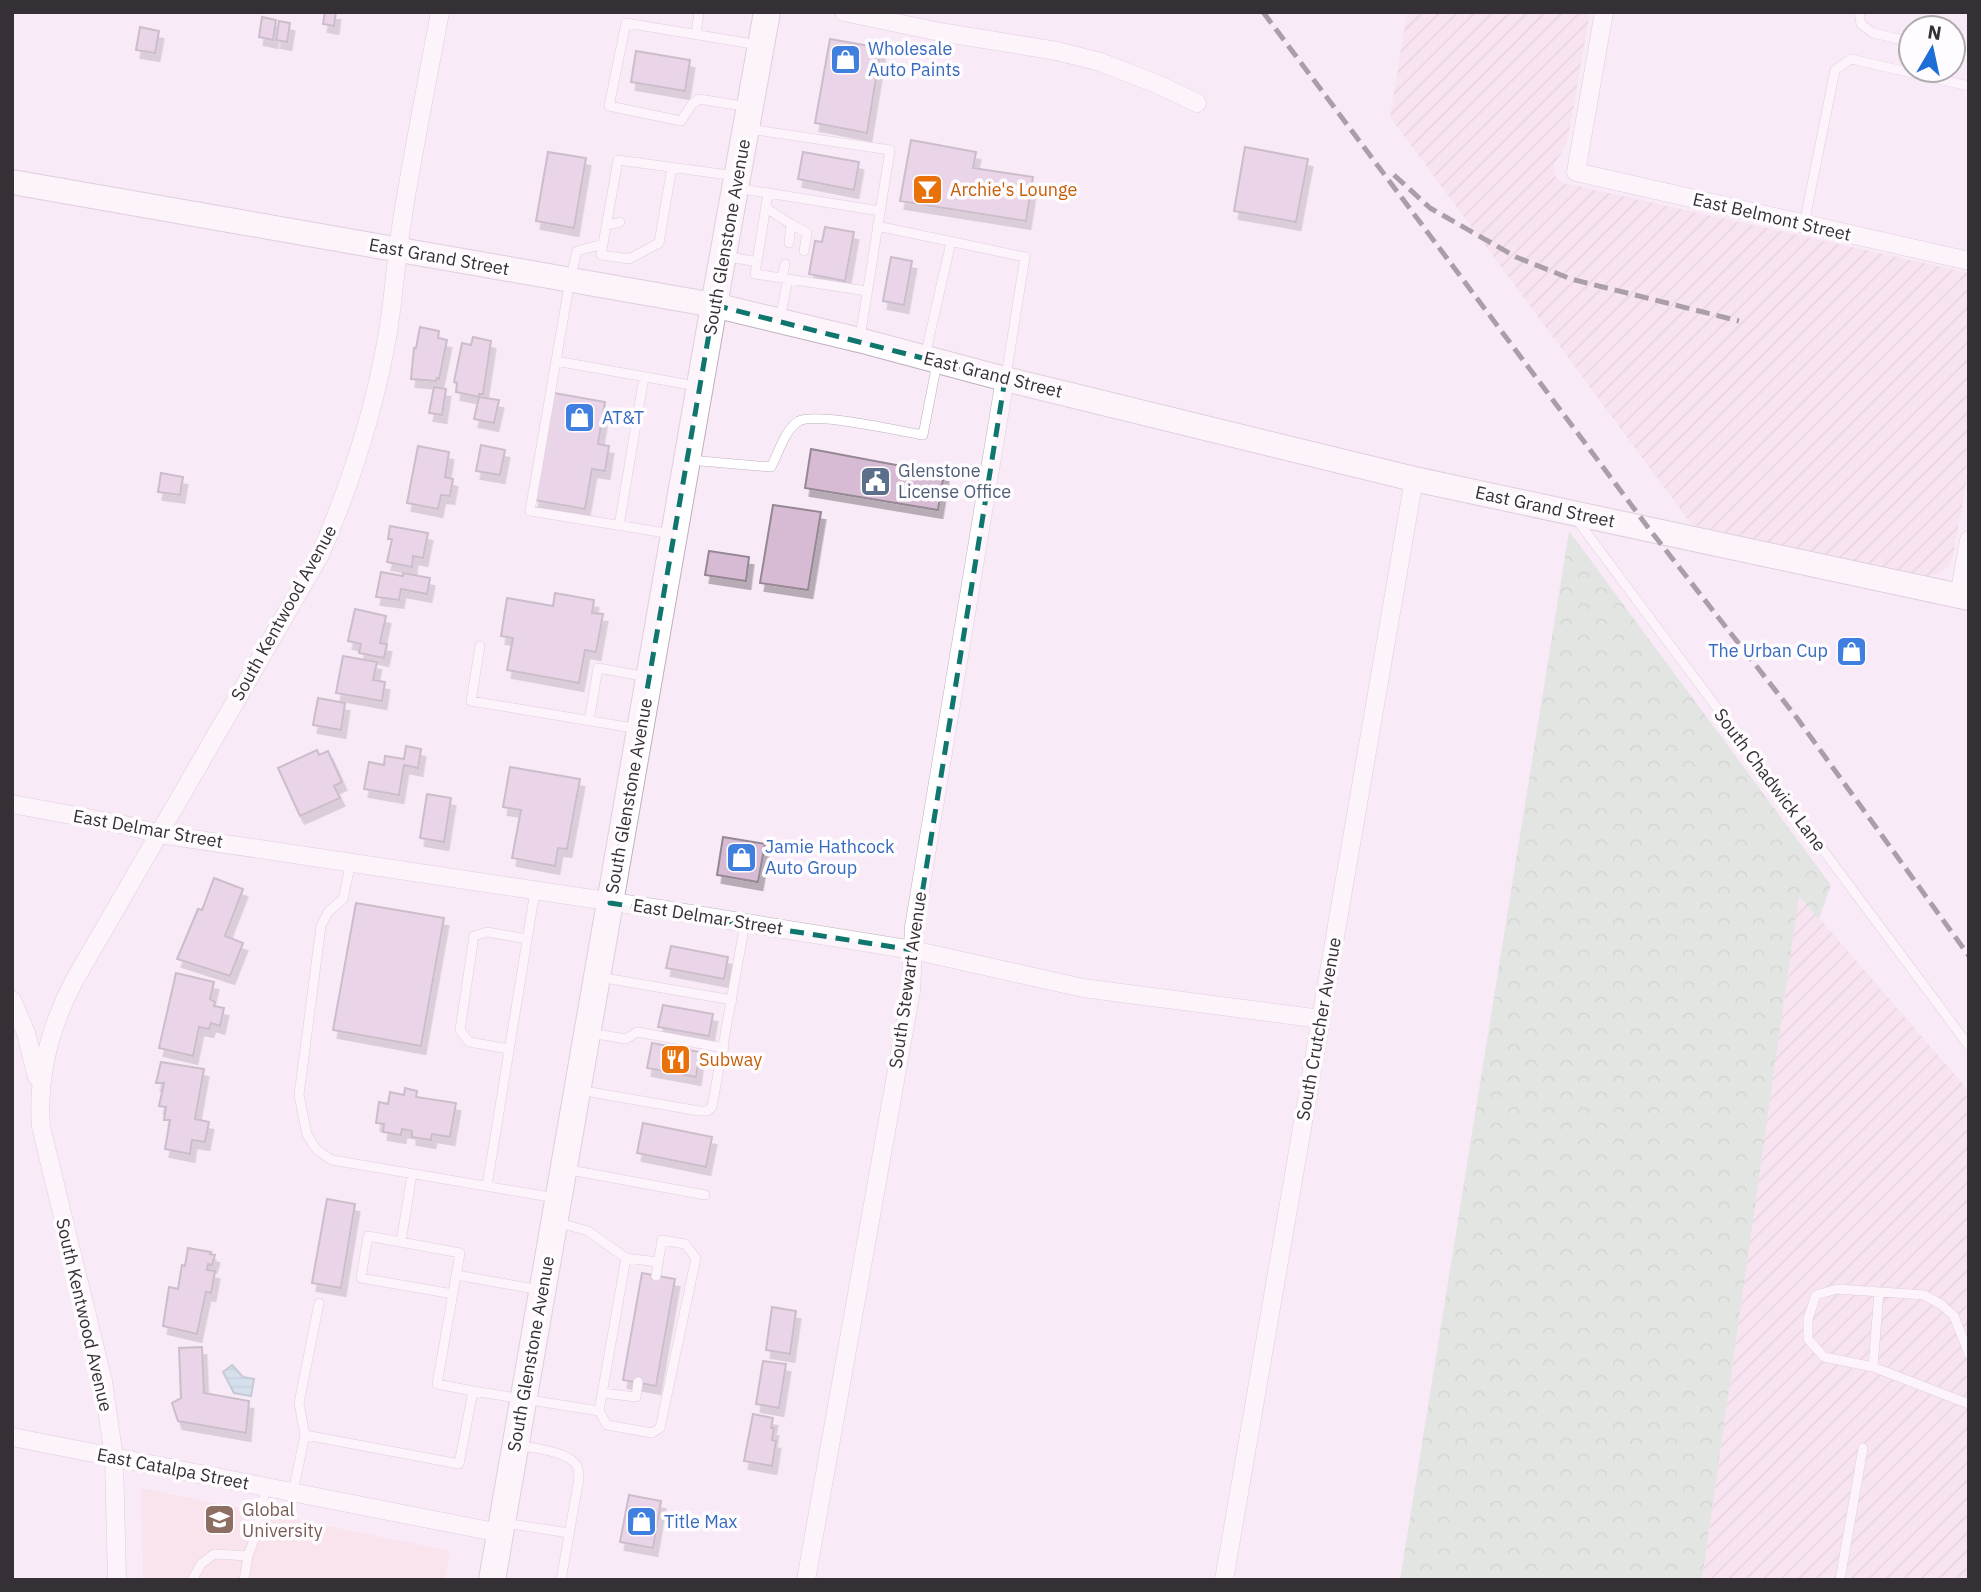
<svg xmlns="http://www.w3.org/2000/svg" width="1981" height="1592" font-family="'IBM Plex Sans',sans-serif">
	<defs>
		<pattern id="industrial-furrows" width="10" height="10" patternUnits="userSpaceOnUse" patternTransform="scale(1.75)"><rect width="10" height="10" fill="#f7dee8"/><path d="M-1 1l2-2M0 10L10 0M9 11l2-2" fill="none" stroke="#d4bfc8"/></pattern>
		<pattern id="forest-crowns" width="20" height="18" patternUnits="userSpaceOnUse" patternTransform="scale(1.75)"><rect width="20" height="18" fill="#c7e1c8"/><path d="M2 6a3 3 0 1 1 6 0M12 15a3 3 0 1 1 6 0" fill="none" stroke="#acc1ac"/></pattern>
		<pattern id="water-rules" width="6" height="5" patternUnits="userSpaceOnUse" patternTransform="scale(1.75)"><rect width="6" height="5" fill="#aad4e1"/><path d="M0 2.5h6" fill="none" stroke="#93b6c2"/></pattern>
		<filter id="shadow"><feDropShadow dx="4.5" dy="8" stdDeviation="0" flood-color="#0004"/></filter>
	</defs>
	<rect width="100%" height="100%" fill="#f9eaf8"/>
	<!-- industrial -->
	<path fill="url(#industrial-furrows)" d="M1407 12H1590L1567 143 1554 165 1556 177 1564 183 1969 273V468L1953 556 1949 566 1938 574 1925 577 1692 525 1390 117Z
		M1799 895 1969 1091V1580H1702Z"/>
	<!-- education -->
	<path fill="#f9dee1" d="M141 1488 450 1551 445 1580H143Z"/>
	<!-- forest -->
	<path fill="url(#forest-crowns)" d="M1569 531 1831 885 1819 919 1799 896 1702 1580H1400Z"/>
	<!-- water -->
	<path fill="url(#water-rules)" stroke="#87a3ad" stroke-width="2" d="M232 1365 243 1377 254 1379 251 1396 234 1393 223 1372Z"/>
	<!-- building -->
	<path fill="#d7bad3" stroke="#958893" stroke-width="2" filter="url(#shadow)" d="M325 12H336L334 26 323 24Z
		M262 17 276 20 273 40 259 37Z
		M279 21 290 23 287 42 276 40Z
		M140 27 159 31 155 53 136 50Z
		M830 39 881 48 867 133 815 123Z
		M636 51 690 60 685 91 631 82Z
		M911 140 976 152 973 168 1033 177 1026 221 900 201Z
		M1245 147 1308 159 1296 222 1234 211Z
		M548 152 586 158 574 228 536 221Z
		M803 152 859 162 854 190 798 179Z
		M825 227 854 232 845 281 809 274 815 241 822 242Z
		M891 257 912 261 904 305 883 301Z
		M420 327 439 331 438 338 447 340 439 379 437 378 436 381 411 379 414 348H416Z
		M473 337 491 341 483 394H479V397L456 392 457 383 454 382 462 343 471 345Z
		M434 387 446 389 442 415 429 413Z
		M554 393 605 402 598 444 609 446 605 471 592 469 585 509 534 500Z
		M479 397 499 400 494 423 474 419Z
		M481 445 505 450 500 475 476 471Z
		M418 446 449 452 445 477 453 479 450 496 441 495 438 509 407 503Z
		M811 449 944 474 938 510 805 488Z
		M161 473 183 477 180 495 158 492Z
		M773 505 821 512 808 590 760 583Z
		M390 526 428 533 423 558 413 556 412 567 387 562 392 539H388Z
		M709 551 749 557 746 581 705 575Z
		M381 572 403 576V573L430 578 427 594 401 589 399 600 376 597Z
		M555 593 594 600 592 613 603 614 596 652 585 650 579 683 507 670 513 638 501 636 507 598 553 606Z
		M355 609 386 616 380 643 387 644 384 658 359 653 361 644 348 641Z
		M343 656 377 662 373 680 385 682 382 701 336 693Z
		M318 698 345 703 341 730 313 725Z
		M406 746 421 749 418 768 404 765 399 795 364 789 369 762 384 765 385 756 404 759Z
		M317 750 319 755 328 751 342 782 334 786 340 798 300 816 278 768Z
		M510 767 580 779 567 849 558 848 555 866 512 858 521 810 503 807Z
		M427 794 451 798 444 842 420 838Z
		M723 837 765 844 758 882 717 875Z
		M214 878 243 889 225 936 243 943 230 976 177 959 198 909 202 910Z
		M356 903 444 918 421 1046 333 1030Z
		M671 946 728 957 724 979 666 968Z
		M176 973 214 982 210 999 215 1002 214 1006 224 1008 220 1026 211 1023 209 1029 199 1027 193 1056 159 1048Z
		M663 1005 713 1014 709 1036 658 1027Z
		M652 1043 700 1052 696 1077 647 1068Z
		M161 1062 204 1069 195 1119 209 1122 205 1142 192 1140 190 1154 165 1149 170 1120H164L166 1107 159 1106 164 1083H156Z
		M405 1088 417 1091 416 1097 456 1103 450 1137 432 1134 431 1140 412 1137V1131L402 1129 401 1135 383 1132 384 1124 376 1123 379 1102 388 1104 390 1092 404 1095Z
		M643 1123 712 1137 706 1167 637 1153Z
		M327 1199 355 1204 341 1288 312 1283Z
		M188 1248 211 1252 210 1254 215 1255 212 1265 208 1264 207 1270 215 1271 211 1293 206 1292 197 1334 163 1326 169 1287 178 1289 182 1265 185 1266Z
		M642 1273 675 1279 656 1386 623 1380Z
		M772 1307 796 1311 790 1354 766 1350Z
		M202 1347 204 1393 249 1401 246 1433 178 1421 172 1403 181 1398 179 1348Z
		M763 1361 786 1364 779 1408 756 1404Z
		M753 1414 773 1418 771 1428H774L772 1440 776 1441 772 1466 744 1461Z
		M629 1495 661 1501 653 1548 620 1542Z"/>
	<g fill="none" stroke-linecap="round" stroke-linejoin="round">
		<defs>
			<path id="service" d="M1859 12 1861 24 1873 33 1911 42
				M696 34 699 12
				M1953 52 1969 56
				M748 107 699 99 692 104 681 121 609 106 626 23 759 45
				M749 129 890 150 860 338
				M736 188 880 211
				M768 193 755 274 867 291
				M766 208 791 224 789 243
				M791 224 807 233 804 251
				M1804 224 1835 70 1851 59 1969 86
				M606 226 620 222
				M877 226 1025 257 1006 376
				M603 244 601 255 629 259 659 243 672 167
				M725 256 757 262
				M782 278 785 264
				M780 318 788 279
				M925 356 951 242
				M556 361 696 386
				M689 460 771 467C778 454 785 429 799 421 817 412 899 431 923 435L937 363
				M1577 520 1969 1046
				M619 526 644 377
				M672 534 530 511 570 280 577 251 603 244 618 160 736 176
				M480 646 471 701 639 729
				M589 721 598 668 648 677
				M351 862 343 899 328 912 321 926 299 1095 307 1135 317 1150 332 1160 556 1198
				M599 977 732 1000
				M590 1033 626 1039 637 1032 724 1048
				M509 1049 469 1042 460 1030 474 936 487 932 527 939
				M579 1090 699 1111H707L712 1107 745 923
				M565 1169 705 1195
				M487 1186 535 891
				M556 1222 588 1231 626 1258 599 1411 607 1425 652 1433 660 1428 696 1258 685 1244 662 1240 656 1276
				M401 1242 412 1174
				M626 1258 658 1262
				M456 1275 540 1290
				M453 1294 361 1278 368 1236 460 1253 437 1384 473 1391
				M1969 1354 1954 1316 1942 1305 1924 1295 1837 1289 1816 1295 1808 1319V1339L1824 1357 1873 1367 1969 1404
				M1873 1367 1879 1292
				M603 1393 636 1397 638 1382
				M305 1435 459 1464 473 1391 599 1411
				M517 1445C532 1448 569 1451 577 1466 579 1469 578 1474 579 1478L561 1580
				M293 1492 305 1435 299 1403 319 1303
				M505 1523 569 1533
				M192 1580 201 1564 214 1554 248 1556 256 1534 266 1487
				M244 1580 248 1556
				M1840 1580 1863 1448"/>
			<path id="minor" d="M844 12 940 32 1057 51 1100 62 1157 84 1197 103
				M1604 12 1576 172 1969 261
				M1959 596 1969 540
				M12 804 125 825 159 834 660 909 913 950 1083 988 1321 1019
				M12 1000 26 1033 37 1077
				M12 1437 500 1533
				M117 1580 114 1458 103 1381 41 1127C37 1075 50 1027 74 981L320 555C351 483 375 409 388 332 394 295 396 258 402 221 413 151 427 82 440 12
				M806 1580 911 991 914 927 1005 379
				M1224 1580 1414 479"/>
			<path id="secondary" d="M12 182 714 305 859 340 1005 379 1414 479 1969 598"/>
			<path id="primary" d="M492 1580 714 305 767 12"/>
		</defs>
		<!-- service casing -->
		<use href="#service" stroke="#bdb0bd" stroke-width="10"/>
		<!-- minor casing -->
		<use href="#minor" stroke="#bdb0bd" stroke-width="19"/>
		<!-- secondary casing -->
		<use href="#secondary" stroke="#bdb0bd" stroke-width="26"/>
		<!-- primary casing -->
		<use href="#primary" stroke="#bdb0bd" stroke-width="28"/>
		<!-- service -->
		<use href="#service" stroke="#fff" stroke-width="9"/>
		<!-- minor -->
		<use href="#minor" stroke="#fff" stroke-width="18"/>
		<!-- secondary -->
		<use href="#secondary" stroke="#fff" stroke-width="24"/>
		<!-- primary -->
		<use href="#primary" stroke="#fff" stroke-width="26"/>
		<!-- rail -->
		<path stroke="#4b444a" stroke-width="5" stroke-dasharray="14 7" stroke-linecap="butt" d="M1263 12 1650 530 1797 718 1969 956
			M1394 175 1430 208 1516 257 1571 279 1739 321"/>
	</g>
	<!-- marked area -->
	<path d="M0 0H1981V1592H0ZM714 305 1005 379 913 950 610 903Z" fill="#f9eaf8" fill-opacity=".55" fill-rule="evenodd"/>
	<path fill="none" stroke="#0f766e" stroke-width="5" stroke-dasharray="14 9" stroke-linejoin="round" d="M714 305 1005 379 913 950 610 903Z"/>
	<!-- icons -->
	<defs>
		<symbol id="shop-square" viewBox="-11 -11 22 22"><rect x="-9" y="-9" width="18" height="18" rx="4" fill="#3f7fe0" stroke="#fffcff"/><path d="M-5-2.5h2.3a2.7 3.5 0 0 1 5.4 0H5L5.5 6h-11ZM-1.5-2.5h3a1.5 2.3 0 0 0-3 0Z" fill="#fff"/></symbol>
		<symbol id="bar-square" viewBox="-11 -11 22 22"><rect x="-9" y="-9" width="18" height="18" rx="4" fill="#e8710a" stroke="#fffcff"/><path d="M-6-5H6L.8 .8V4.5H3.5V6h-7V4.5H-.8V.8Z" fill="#fff"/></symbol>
		<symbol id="civic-square" viewBox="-11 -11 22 22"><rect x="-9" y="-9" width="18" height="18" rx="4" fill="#5c6f8a" stroke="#fffcff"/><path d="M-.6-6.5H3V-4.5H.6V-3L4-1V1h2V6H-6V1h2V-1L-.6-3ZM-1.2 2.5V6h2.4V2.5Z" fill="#fff"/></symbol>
		<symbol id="restaurant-square" viewBox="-11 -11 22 22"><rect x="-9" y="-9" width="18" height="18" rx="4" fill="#e8710a" stroke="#fffcff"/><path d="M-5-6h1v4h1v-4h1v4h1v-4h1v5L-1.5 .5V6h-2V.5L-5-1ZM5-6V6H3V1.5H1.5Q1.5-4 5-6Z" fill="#fff"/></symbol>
		<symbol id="university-square" viewBox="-11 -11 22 22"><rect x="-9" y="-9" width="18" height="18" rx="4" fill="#8d6e63" stroke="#fffcff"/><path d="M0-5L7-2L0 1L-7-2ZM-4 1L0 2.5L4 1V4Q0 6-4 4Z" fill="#fff"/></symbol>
	</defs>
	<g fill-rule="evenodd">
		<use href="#shop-square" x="828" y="42" width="35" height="35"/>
		<use href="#bar-square" x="910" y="172" width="35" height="35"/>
		<use href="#shop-square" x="562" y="400" width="35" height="35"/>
		<use href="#civic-square" x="858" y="464" width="35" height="35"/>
		<use href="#shop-square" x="1834" y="634" width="35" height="35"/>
		<use href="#shop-square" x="724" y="840" width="35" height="35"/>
		<use href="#restaurant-square" x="658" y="1042" width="35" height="35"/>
		<use href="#university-square" x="202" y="1502" width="35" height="35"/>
		<use href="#shop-square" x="624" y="1504" width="35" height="35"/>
	</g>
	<g text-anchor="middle" stroke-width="7" stroke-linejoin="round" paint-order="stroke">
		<!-- shop labels -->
		<g font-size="18" fill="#366cbe" stroke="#fffcff" text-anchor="start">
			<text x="868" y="55">Wholesale<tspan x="868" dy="21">Auto Paints</tspan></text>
			<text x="602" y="424">AT&amp;T</text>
			<text x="1828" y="657" text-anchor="end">The Urban Cup</text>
			<text x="765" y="853">Jamie Hathcock<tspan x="765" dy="21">Auto Group</tspan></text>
			<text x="664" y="1528">Title Max</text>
		</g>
		<!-- food labels -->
		<g font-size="18" fill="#c56008" stroke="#fffcff" text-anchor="start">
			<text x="950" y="196">Archie's Lounge</text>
			<text x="699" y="1066">Subway</text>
		</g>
		<!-- street labels -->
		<g font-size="18" fill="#353035" stroke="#fffcff">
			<text transform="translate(1772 217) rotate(13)" y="6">East Belmont Street</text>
			<text transform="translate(727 237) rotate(-80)" y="6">South Glenstone Avenue</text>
			<text transform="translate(439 257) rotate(10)" y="6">East Grand Street</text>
			<text transform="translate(993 375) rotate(14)" y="6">East Grand Street</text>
			<text transform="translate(1545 507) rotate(12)" y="6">East Grand Street</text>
			<text transform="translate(284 613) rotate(-61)" y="6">South Kentwood Avenue</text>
			<text transform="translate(1770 780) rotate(53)" y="6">South Chadwick Lane</text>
			<text transform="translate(629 796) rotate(-80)" y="6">South Glenstone Avenue</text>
			<text transform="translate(148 829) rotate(10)" y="6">East Delmar Street</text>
			<text transform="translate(708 917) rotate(9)" y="6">East Delmar Street</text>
			<text transform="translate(908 980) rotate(-82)" y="6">South Stewart Avenue</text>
			<text transform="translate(1319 1029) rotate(-80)" y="6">South Crutcher Avenue</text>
			<text transform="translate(84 1315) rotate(77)" y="6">South Kentwood Avenue</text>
			<text transform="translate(531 1354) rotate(-80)" y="6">South Glenstone Avenue</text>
			<text transform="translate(173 1469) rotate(11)" y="6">East Catalpa Street</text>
		</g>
		<!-- service labels -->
		<g font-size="18" fill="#4e5e75" stroke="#fffcff" text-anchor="start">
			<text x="898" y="477">Glenstone<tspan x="898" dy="21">License Office</tspan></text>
		</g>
		<!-- education labels -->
		<g font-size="18" fill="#785e54" stroke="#fffcff" text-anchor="start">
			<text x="242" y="1516">Global<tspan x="242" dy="21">University</tspan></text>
		</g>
	</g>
	<!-- border -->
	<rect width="1981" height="1592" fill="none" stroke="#353035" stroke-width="28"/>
	<!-- north arrow -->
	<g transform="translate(1932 49) rotate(9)"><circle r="33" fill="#fffcff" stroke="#aeaaae" stroke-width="2"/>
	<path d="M0-5L12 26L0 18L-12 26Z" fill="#1e6ed8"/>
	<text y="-10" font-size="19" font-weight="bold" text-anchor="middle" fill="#353035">N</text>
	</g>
</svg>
